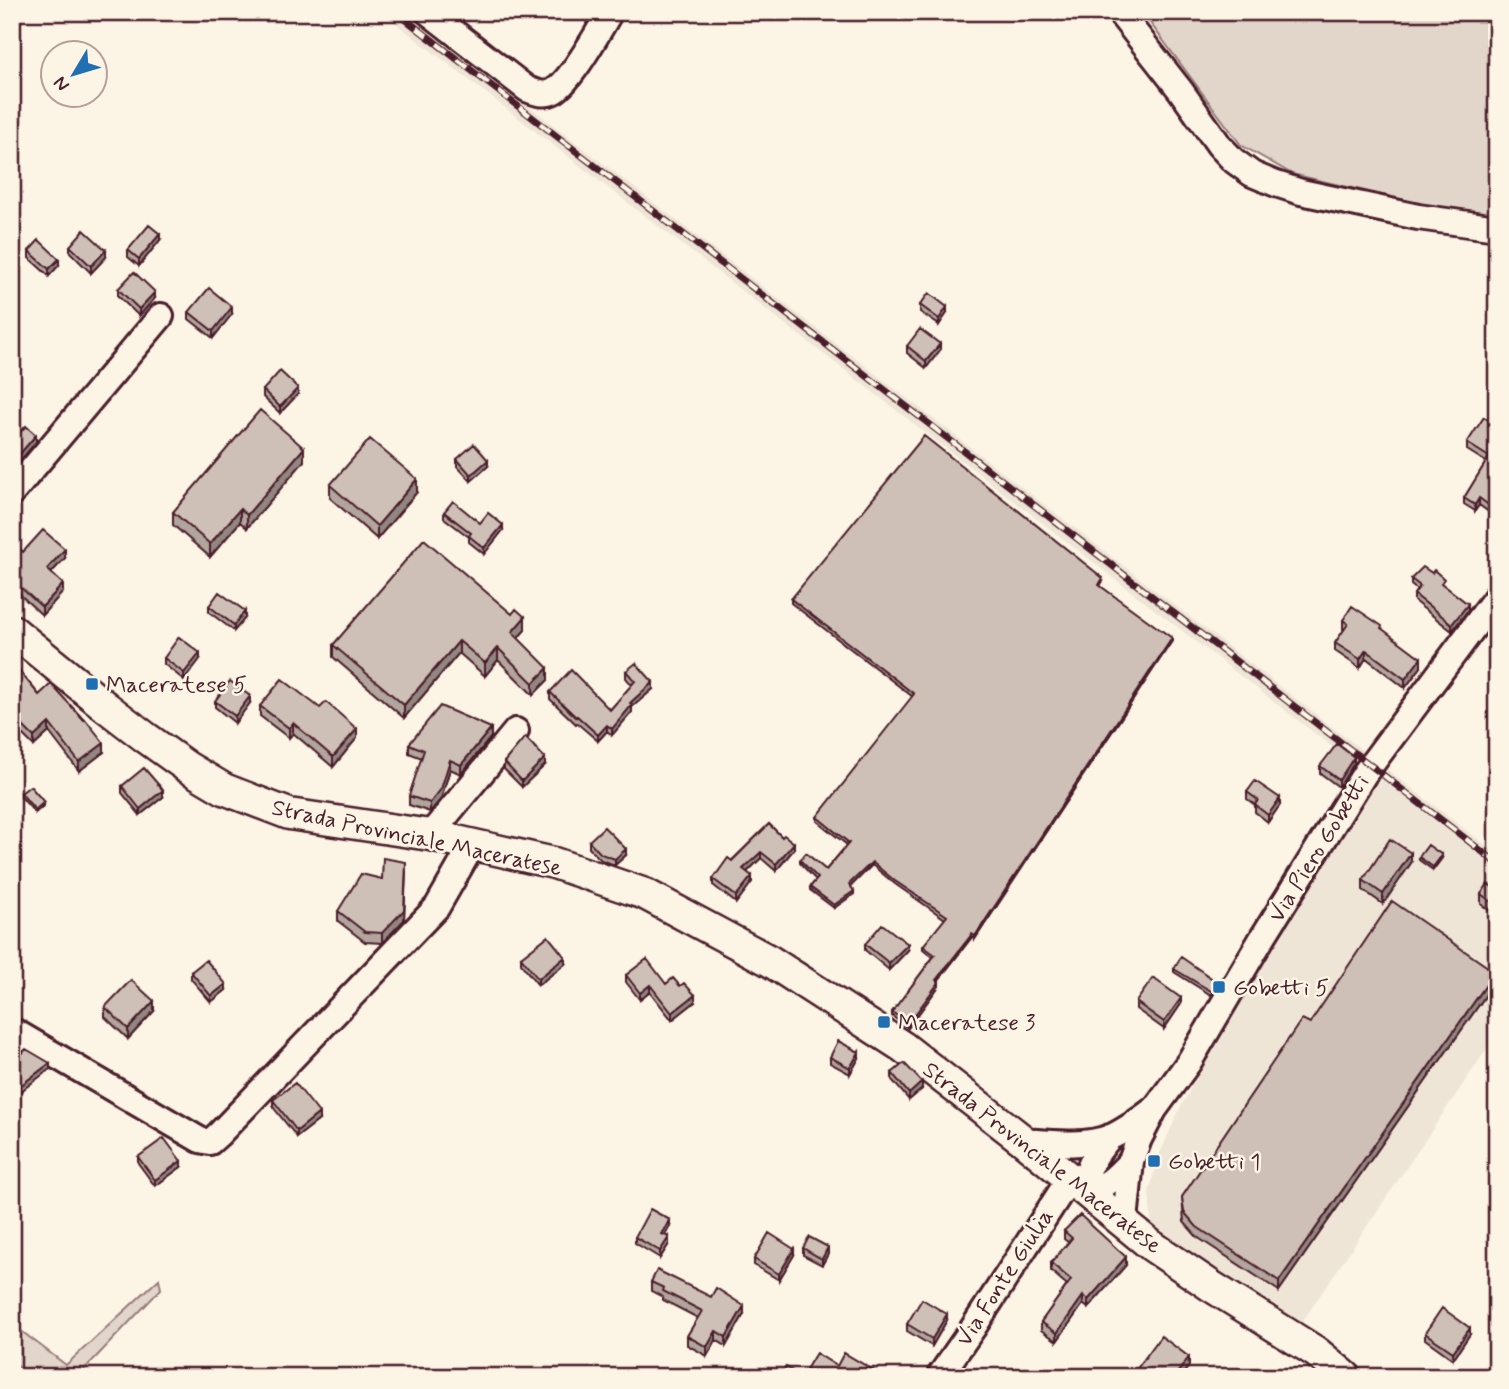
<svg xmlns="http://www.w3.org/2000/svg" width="1509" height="1389" font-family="Mynerve,sans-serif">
	<rect width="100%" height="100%" fill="#fcf5e5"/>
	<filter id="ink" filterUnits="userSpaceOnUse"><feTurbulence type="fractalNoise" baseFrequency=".0143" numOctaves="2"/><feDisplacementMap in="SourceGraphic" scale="14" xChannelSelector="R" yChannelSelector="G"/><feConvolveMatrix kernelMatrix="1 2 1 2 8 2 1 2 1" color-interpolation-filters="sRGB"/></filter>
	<g filter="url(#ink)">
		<!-- built -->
		<path fill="#eee5d7" d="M381 12H407L1366 753 1357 766Z
			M1384 767 1497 854V1034L1298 1328 1156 1237 1151 1219 1149 1192 1158 1158 1180 1108 1230 1015Z"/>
		<!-- green -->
		<path fill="#e2d5ca" stroke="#967a7a" stroke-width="2" d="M1142 12H1497V215L1429 206 1292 174 1241 145Z
			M159 1279 161 1289 77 1377H28L12 1360V1324L66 1365Z"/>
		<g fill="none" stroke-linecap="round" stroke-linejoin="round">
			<defs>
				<path id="minor" d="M428 12 527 89C537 93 545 96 554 91 572 80 598 32 610 12
					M1119 12 1181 91 1219 145 1233 160 1252 174 1276 184 1301 192 1418 217 1497 228
					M12 493 161 316
					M430 835 516 731
					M12 1030 200 1140 210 1142 219 1134 437 907 473 844
					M1110 1137C1094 1156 1086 1166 1085 1192 1107 1187 1116 1177 1131 1161
					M1024 1141C1052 1143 1084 1147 1111 1137 1126 1130 1140 1120 1153 1110
					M1126 1226V1211L1131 1161 1139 1139 1154 1110 1189 1062 1261 940 1365 773 1497 596
					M939 1377 973 1328 1070 1178"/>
				<path id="major" d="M12 630 106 707 145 737 187 767 224 789 289 814 430 835 554 863 645 894 770 961 903 1047 1024 1141 1152 1246 1211 1286 1316 1352 1346 1377"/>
			</defs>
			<!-- minor casing -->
			<use href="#minor" stroke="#4a1f2b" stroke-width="30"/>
			<!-- major casing -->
			<use href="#major" stroke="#4a1f2b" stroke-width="35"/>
			<!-- minor -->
			<use href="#minor" stroke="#fcf5e5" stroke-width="24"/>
			<!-- major -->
			<use href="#major" stroke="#fcf5e5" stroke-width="30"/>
			<defs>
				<path id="rail" d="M396 12 1497 863"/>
			</defs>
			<!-- rail casing -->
			<use href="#rail" stroke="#4a1f2b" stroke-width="7"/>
			<!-- rail -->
			<use href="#rail" stroke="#fcf5e5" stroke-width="4.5" stroke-dasharray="13" stroke-linecap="butt"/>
		</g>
		<!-- wall -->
		<path fill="#b2a59d" stroke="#4a1f2b" stroke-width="2" d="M160 240 139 266 128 257V250Z
			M70 246 106 257 91 273 70 252Z
			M29 251 59 265 49 276 29 258Z
			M118 289 155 298 139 316 118 296Z
			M920 305 947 313 939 325 920 312Z
			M189 312 232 314 213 338 189 319Z
			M907 346 940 350 926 368 907 353Z
			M263 390 298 394 280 413 263 397Z
			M1494 431 1493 432 1497 435V518L1479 505 1475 511 1464 504V498L1486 462 1467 450V443Z
			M457 459 488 466 471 481 457 466Z
			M304 461 247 528 240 522 210 557 173 525V512Z
			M330 485 417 492 377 539 330 498Z
			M444 512 480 523 503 530 484 554 469 542V537L444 518Z
			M12 542 23 552 65 558 51 573 63 592 42 615 17 592 12 597Z
			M1411 579 1444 586 1468 610 1452 631 1414 601V594L1417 590 1411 585Z
			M1103 581 1100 586 1172 641 975 939 972 937 938 981 939 986 908 1028 892 1016V1012L933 957 923 949V946L945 919 895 884 872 865 851 886 854 894 834 908 810 890V887L816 880 800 863V860L826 870 847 845 817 821V817L913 697 791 603V599Z
			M209 606 245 618 234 631 209 612Z
			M512 614 525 630 518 638 548 680 533 695 498 660 485 676 459 653 404 718 333 657V645Z
			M1343 620 1382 629 1421 667 1405 688 1366 658 1360 668 1335 651V643L1344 630 1343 629Z
			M164 658 200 659 184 680 164 664Z
			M12 662 39 695 104 752 79 771 49 732 34 746 12 724Z
			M626 671 653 689 632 707V712L612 735 607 731 598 741 577 723 576 724 550 699V692L610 710 632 685 626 678Z
			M215 701 250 703 235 723 215 707Z
			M260 706 357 738 333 767 293 733 289 738 260 716Z
			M491 737 461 774 450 769 441 799 430 812 409 805V796L422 758 409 753V744Z
			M504 762 545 765 522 787 504 769Z
			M1354 763 1339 787 1320 773V766Z
			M122 786 163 797 140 815 122 793Z
			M1247 792 1280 805 1268 822 1255 812V805L1247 799Z
			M21 793 44 805 35 813 21 797Z
			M769 824 794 849 776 871 761 858 747 872 752 882 736 903 713 885V879Z
			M589 841 626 855 615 865 601 860 589 848Z
			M1419 857 1442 858 1433 870 1419 860Z
			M1411 863 1383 904 1363 890V880Z
			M406 872 404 920 382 943 365 942 338 921V911L382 879Z
			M1497 890V926L1491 921V912L1481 904V894Z
			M865 944 908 950 889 970 865 950Z
			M521 957 565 964 538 985 521 964Z
			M1174 969 1217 985 1211 995 1174 972Z
			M191 972 226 990 211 1002 191 979Z
			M626 975 680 986 695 1002 672 1020 650 992 640 1000 626 982Z
			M1495 982 1279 1291 1197 1237 1184 1222 1182 1197 1310 1023Z
			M1136 1002 1181 1004 1164 1029 1136 1009Z
			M105 1007 154 1011 128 1039 105 1017Z
			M830 1057 859 1058 850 1074 830 1063Z
			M892 1073 922 1089 909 1100 892 1080Z
			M273 1100 319 1120 297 1137 273 1107Z
			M138 1157 181 1167 155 1186 138 1163Z
			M670 1226 665 1235 669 1244 660 1258 635 1243V1237Z
			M1064 1231 1126 1265 1088 1308 1083 1304 1057 1341 1041 1330V1322L1067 1285 1051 1271V1263L1069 1243 1064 1239Z
			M803 1248 828 1254 822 1265 803 1255Z
			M794 1255 779 1280 754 1265V1259Z
			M651 1282 744 1314 726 1346 716 1340 707 1356 687 1345V1336L698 1318 663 1300V1297L651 1291Z
			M947 1320 932 1346 907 1331V1324Z
			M1425 1333 1470 1334 1453 1359 1425 1339Z
			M837 1366 885 1377H805V1371Z"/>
		<!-- shaded-wall -->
		<path fill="#918680" stroke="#4a1f2b" stroke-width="2" d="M160 234V240L139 266V259Z
			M106 250V257L91 273V266Z
			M59 259V265L49 276V269Z
			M155 292V298L139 316V309Z
			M232 307V314L213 338V331Z
			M947 307V313L939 325V319Z
			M940 344V350L926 368V361Z
			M298 388V394L280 413V407Z
			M36 435V442L12 470V463Z
			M304 448V461L247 528V515Z
			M488 460V466L471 481V475Z
			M417 479V492L377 539V526Z
			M1479 498V505L1475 511V505Z
			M240 509V522L210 557V544Z
			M503 525V530L484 554V548Z
			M65 549V558L47 577V569Z
			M17 584V592L13 597V588Z
			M63 584V592L42 615V607Z
			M1468 604V610L1452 631V624Z
			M245 611V618L234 631V625Z
			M525 617V630L512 644V632Z
			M1172 638V641L975 939V936Z
			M459 641V653L404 718V705Z
			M498 648V660L485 676V663Z
			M1366 650V658L1360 668V659Z
			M200 653V659L184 680V673Z
			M1421 658V667L1405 688V679Z
			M548 668V680L533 695V683Z
			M653 682V689L632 707V712L612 735V729L630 703Z
			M250 696V703L235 723V716Z
			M49 723V732L34 746V737Z
			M293 723V733L289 738V728Z
			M607 725V731L598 741V735Z
			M491 728V737L461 774V765Z
			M357 729V738L333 767V757Z
			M104 743V752L79 771V762Z
			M1354 757V763L1339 787V780Z
			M545 758V765L522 787V781Z
			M450 760V769L441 799 430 812V803Z
			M163 790V797L140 815V809Z
			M1280 798V805L1268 822V815Z
			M44 802V805L35 813V810Z
			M794 843V849L776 871V864Z
			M626 849V855L615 865V859Z
			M761 852V858L743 876V869Z
			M1411 853V863L1383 904V894Z
			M1442 855V858L1433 870V867Z
			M406 862 404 920 382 943V933Z
			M872 862V865L849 888V884Z
			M752 876V882L736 903V896Z
			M854 891V894L834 908V905Z
			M972 934V937L936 983V980Z
			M908 944V950L889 970V963Z
			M565 957V964L538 985V979Z
			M1495 972V982L1279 1291V1281Z
			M939 982V986L908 1028V1024Z
			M226 984V990L211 1002V996Z
			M650 985V992L640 1000V993Z
			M695 995V1002L672 1020V1013Z
			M1181 998V1004L1164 1029V1022Z
			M154 1001V1011L128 1039V1029Z
			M859 1052V1058L850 1074V1068Z
			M50 1063V1069L12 1098V1092Z
			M922 1082V1089L909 1100V1094Z
			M319 1113V1120L297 1137V1131Z
			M181 1161V1167L155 1186V1180Z
			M670 1220V1226L662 1240V1234Z
			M669 1237V1244L660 1258V1251Z
			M828 1247V1254L822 1265V1259Z
			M794 1249V1255L779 1280V1274Z
			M1126 1257V1265L1088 1308V1300Z
			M1083 1296V1304L1057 1341V1333Z
			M744 1306V1314L726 1346V1337Z
			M947 1314V1320L932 1346V1339Z
			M1470 1328V1334L1453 1359V1352Z
			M716 1331V1340L707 1356V1347Z
			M1189 1357V1366L1181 1377H1174Z"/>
		<!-- building -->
		<path fill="#cfc0b7" stroke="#4a1f2b" stroke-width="2" d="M149 225 160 234 139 259 128 250Z
			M84 230 106 250 91 266 70 246Z
			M39 240 59 259 49 269 29 251Z
			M134 272 155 292 139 309 118 289Z
			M209 288 232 307 213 331 189 312Z
			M929 293 947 307 939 319 920 305Z
			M920 329 940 344 926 361 907 346Z
			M280 371 298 388 280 407 263 390Z
			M260 410 304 448 247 515 240 509 210 544 173 512Z
			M1484 417 1494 424 1490 430 1497 435V511L1479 498 1475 505 1464 498 1489 457 1467 443Z
			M26 426 36 435 12 463V440Z
			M924 436 1103 578 1099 585 1172 638 975 936 972 934 936 980 939 982 908 1024 892 1012 935 955 923 946 947 916 895 881 872 862 849 884 854 891 834 905 810 887 818 878 800 860 806 853 826 870 849 843 817 817 914 694 791 599Z
			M370 439 417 479 377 526 330 485Z
			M474 444 488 460 471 475 457 459Z
			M453 501 480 523 488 513 503 525 484 548 469 536 471 533 444 512Z
			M43 530 65 549 47 569 63 584 42 607 17 584 12 588V542L23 552Z
			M424 539 512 614 516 609 525 617 512 632 548 668 533 683 498 648 485 663 459 641 404 705 333 645Z
			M1423 567 1432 573 1434 570 1444 579 1441 583 1468 604 1452 624 1414 594 1420 586 1411 579Z
			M219 592 245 611 234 625 209 606Z
			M1352 606 1382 626 1381 628 1421 658 1405 679 1366 650 1360 659 1335 643 1348 624 1343 620Z
			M179 637 200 653 184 673 164 658Z
			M12 662 39 695 51 684 84 720 85 719 104 743 79 762 49 723 34 737 12 715Z
			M636 663 653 682 630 703 632 705 612 729 607 725 598 735 577 716 576 717 550 692 571 670 610 710 635 681 626 671Z
			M282 679 320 708 326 702 357 729 333 757 293 723 289 728 260 706Z
			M230 681 250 696 235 716 215 701Z
			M440 706 491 728 461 765 450 760 441 789 430 803 409 796 424 750 409 744Z
			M525 737 545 758 522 781 504 762Z
			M1337 744 1354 757 1339 780 1320 766Z
			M144 768 163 790 140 809 122 786Z
			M1255 781 1280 798 1268 815 1255 805 1258 800 1247 792Z
			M30 786 44 802 35 810 21 793Z
			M769 824 782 837 784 835 794 843 776 864 761 852 743 869 752 876 736 896 713 879 728 858 732 861Z
			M604 827 626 849 615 859 601 854 589 841Z
			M1390 839 1411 853 1383 894 1363 880Z
			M1428 845 1442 855 1433 867 1419 857Z
			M383 858 406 862 404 910 382 933 365 932 338 911 361 874 382 879Z
			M1488 884 1497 890V916L1491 912 1496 905 1481 894Z
			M1392 901 1495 972 1279 1281 1197 1227 1184 1212 1182 1197 1302 1019 1310 1023Z
			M882 924 908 944 889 963 865 944Z
			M548 936 565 957 538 979 521 957Z
			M1181 957 1217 982 1211 991 1174 969Z
			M647 959 666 984 673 978 680 986 684 983 695 995 672 1013 650 985 640 993 626 975Z
			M206 960 226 984 211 996 191 972Z
			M1153 978 1181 998 1164 1022 1136 1002Z
			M131 980 154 1001 128 1029 105 1007Z
			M838 1041 859 1052 850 1068 830 1057Z
			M26 1049 50 1063 12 1092V1057L16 1054 19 1057Z
			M904 1063 922 1082 909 1094 892 1073Z
			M295 1083 319 1113 297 1131 273 1100Z
			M164 1138 181 1161 155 1180 138 1157Z
			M650 1209 670 1220 662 1234 669 1237 660 1251 635 1237Z
			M1080 1215 1126 1257 1088 1300 1083 1296 1057 1333 1041 1322 1071 1280 1051 1263 1072 1238 1064 1231Z
			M769 1233 794 1249 779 1274 754 1259Z
			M809 1237 828 1247 822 1259 803 1248Z
			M657 1270 711 1297 716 1288 744 1306 726 1337 716 1331 707 1347 687 1336 702 1311 663 1291 664 1288 651 1282Z
			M922 1299 947 1314 932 1339 907 1324Z
			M1442 1308 1470 1328 1453 1352 1425 1333Z
			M1161 1336 1189 1357 1174 1377H1131Z
			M816 1353 837 1366 844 1353 885 1377H826L818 1373 816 1377H814L805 1371Z
			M786 1367 799 1375 798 1377H781Z"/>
	</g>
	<!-- markers -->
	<g fill="#1f6fb2" stroke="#fcf5e5" stroke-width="2.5">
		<rect x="85" y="677" width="14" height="14" rx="3.5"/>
		<rect x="1212" y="980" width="14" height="14" rx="3.5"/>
		<rect x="877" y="1015" width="14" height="14" rx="3.5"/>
		<rect x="1147" y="1154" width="14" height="14" rx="3.5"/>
	</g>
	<g text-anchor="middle" stroke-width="5" stroke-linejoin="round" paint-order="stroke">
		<!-- poi labels -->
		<g font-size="23" fill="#4a1f2b" stroke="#fcf5e5" text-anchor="start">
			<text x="106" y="692">Maceratese 5</text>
			<text x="1233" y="995">Gobetti 5</text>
			<text x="898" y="1030">Maceratese 3</text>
			<text x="1168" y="1169">Gobetti 1</text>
		</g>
		<!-- street labels -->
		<g font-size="23" fill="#4a1f2b" stroke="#fcf5e5">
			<text transform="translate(417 837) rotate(12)" y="8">Strada Provinciale Maceratese</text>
			<text transform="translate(1318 848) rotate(-58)" y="8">Via Piero Gobetti</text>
			<text transform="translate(1043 1157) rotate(38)" y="8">Strada Provinciale Maceratese</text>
			<text transform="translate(1004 1277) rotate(-57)" y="8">Via Fonte Giulia</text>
		</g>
	</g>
	<!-- margin -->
	<rect width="1509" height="1389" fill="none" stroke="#fcf5e5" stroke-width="42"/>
	<rect x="21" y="21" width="1467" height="1347" fill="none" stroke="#4a1f2b" stroke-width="2.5" filter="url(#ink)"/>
	<!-- north arrow -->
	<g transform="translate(74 74) rotate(232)"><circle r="33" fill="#fcf5e5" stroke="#b59f9b" stroke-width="2"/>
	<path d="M0-5L12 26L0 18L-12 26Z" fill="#1f6fb2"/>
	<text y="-10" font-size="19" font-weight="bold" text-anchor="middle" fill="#4a1f2b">N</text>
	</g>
</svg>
